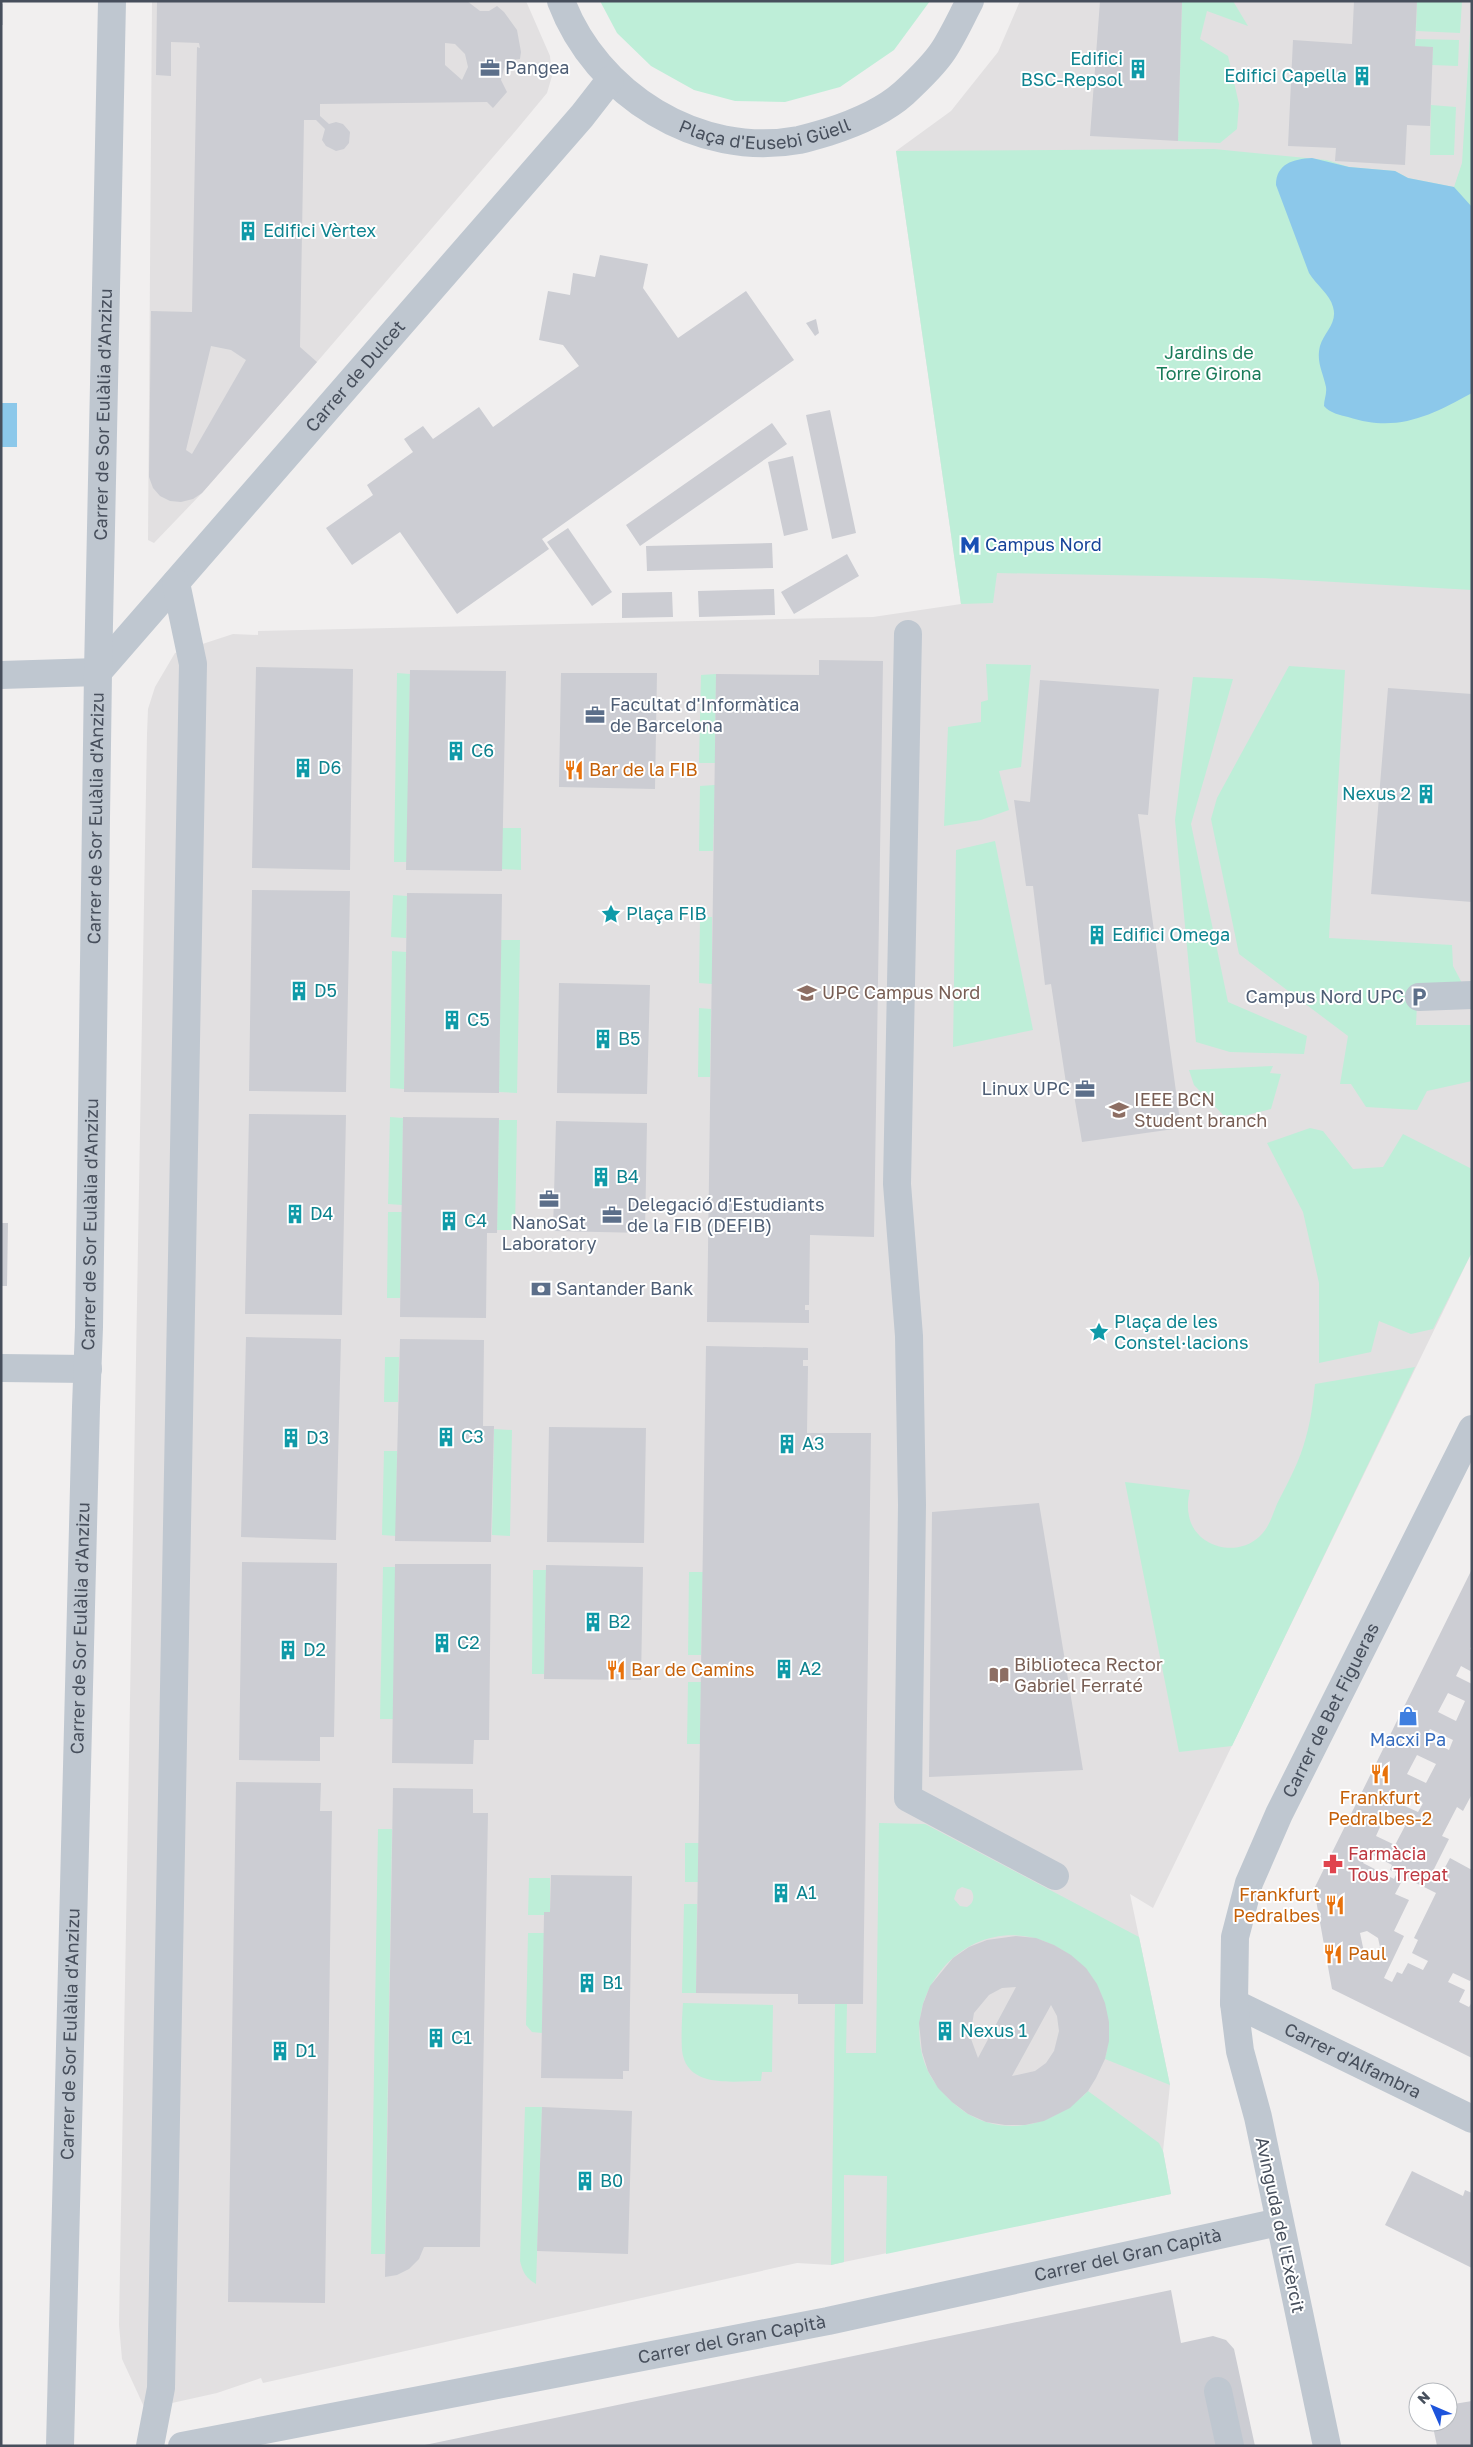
<svg xmlns="http://www.w3.org/2000/svg" width="1473" height="2447" font-family="'Golos Text',sans-serif">
	<rect width="100%" height="100%" fill="#f1efef"/>
	<!-- education -->
	<path fill="#e2e0e1" d="M152 1H526L550 56 552 76 547 93 518 128 317 362 202 493 154 543 148 540Z
		M1020 1H1472V1252L1153 1908 1130 1894 1170 2085 1163 2151 1171 2194 844 2262 831 2265 797 2263 263 2383 261 2378 217 2393 145 2409 122 2359 119 2325 147 734 148 709 155 687 175 653 233 634 258 635V631L873 617 961 604 896 151 951 111 998 52Z"/>
	<!-- green -->
	<path fill="#beeed8" fill-rule="evenodd" d="M600 1H930L894 50 840 87 785 102 735 101 694 90 651 66 617 33Z
		M1182 1H1233L1248 26 1207 11 1200 39 1228 56 1239 104 1237 129 1220 143 1178 141Z
		M1417 1H1462L1460 33 1416 31Z
		M1472 1V590L1264 578 997 573 993 603 961 604 896 151 1214 149 1327 160 1349 167 1395 171 1408 178 1454 187 1462 163Z
		M1416 39 1459 40 1458 66 1432 65 1433 48 1415 46Z
		M1431 105 1456 107 1454 155H1430Z
		M986 664 1031 665 1021 767 999 771 1009 810 981 820 944 826 948 727 981 722V702L988 700Z
		M1289 666 1345 670 1329 938 1452 945 1453 966 1463 985 1418 983 1416 1025H1472V1081L1427 1091 1417 1110 1366 1107 1351 1084H1340L1348 1036 1239 954 1211 819 1217 798Z
		M397 673 410 674 407 862H394Z
		M716 674 715 763H699L701 675Z
		M1193 677 1233 679 1191 824 1228 1002 1307 1036 1304 1054 1230 1052 1196 1042 1175 820Z
		M715 785 713 851H699L700 786Z
		M502 828H521V870L502 869Z
		M995 841 1033 1030 953 1047 956 850Z
		M393 895 407 896 406 938 391 937Z
		M700 917H712V984L699 983Z
		M501 940H520L517 1093 499 1092Z
		M392 951 406 952 404 1089 390 1088Z
		M699 1008 711 1009 710 1077H698Z
		M1273 1066 1270 1073 1281 1074 1271 1109 1228 1120 1194 1085 1189 1070Z
		M390 1117 403 1118 402 1205 388 1204Z
		M499 1120H517L515 1230H497Z
		M1310 1128 1323 1131 1353 1169 1383 1167 1403 1134 1472 1169V1252L1433 1329 1411 1334 1379 1321 1371 1352 1319 1363V1283L1303 1212 1267 1143Z
		M388 1212H402L400 1298H387Z
		M385 1357H399L398 1402H384Z
		M1415 1367 1232 1746 1179 1752 1125 1482 1190 1490C1188 1499 1187 1507 1189 1516 1195 1547 1236 1558 1259 1537 1269 1528 1272 1516 1277 1504 1288 1482 1300 1461 1306 1437 1311 1420 1313 1402 1315 1384Z
		M494 1429 512 1430 510 1536 492 1535Z
		M384 1451H397L396 1536 382 1535Z
		M383 1567H396L393 1719H380Z
		M533 1570H546L544 1674H532Z
		M689 1572H703L701 1655H688Z
		M688 1682H701L700 1744H687Z
		M879 1823 925 1824 1139 1937 1170 2085 1105 2059C1131 1962 1011 1891 943 1968 931 1982 922 2000 920 2019 917 2044 923 2070 940 2089 982 2141 1044 2135 1088 2091L1159 2143 1163 2151 1171 2194 886 2254 887 2176 844 2175V2262L831 2265 835 2004H847L846 2053H876ZM962 1887 971 1890C975 1896 974 1903 967 1907L960 1906 954 1899 957 1890Z
		M378 1829H392L385 2254H371Z
		M685 1843H699L698 1882H685Z
		M529 1878H550V1912H544V1915H528Z
		M684 1904H697L696 1993H682Z
		M528 1933H544L542 2033 532 2032 526 2025Z
		M683 2003 773 2005 772 2072H762L761 2081C733 2081 686 2089 682 2050 681 2035 682 2018 683 2003Z
		M525 2107H542L536 2284C526 2278 523 2273 520 2261Z"/>
	<!-- water -->
	<path fill="#8cc8ea" d="M1312 158 1349 167 1395 171 1408 178 1454 187 1472 207V393C1430 416 1397 433 1348 417 1340 415 1330 413 1324 406 1324 399 1327 394 1326 387 1323 372 1316 362 1320 346 1324 332 1338 323 1333 307 1330 294 1316 285 1309 273L1276 185C1276 164 1293 159 1312 158Z
		M1 403H17V447H1Z"/>
	<!-- building -->
	<path fill="#cccdd3" fill-rule="evenodd" d="M157 1H467L480 11H489L497 6 504 12 517 30 521 52 520 59 513 60 504 68 501 80 507 92 493 108 487 102 320 104V116L329 124 336 122 343 124 350 132 349 143 344 149 336 151 326 146 322 140 325 129 316 120H304L300 347 317 362 202 493 193 499 181 502 170 501 160 496 153 488 149 477 151 311 192 312 197 47 200 48 199 43 171 42V76L156 75ZM445 43 455 44 465 54 468 67 462 80 445 65ZM211 346 231 350 246 360 192 454 186 450Z
		M1100 1H1182L1178 141 1090 136Z
		M1354 1H1417L1415 46 1433 47 1430 126 1407 125 1405 165 1335 161 1336 148 1288 146 1293 40 1352 44Z
		M1 4H3V25H1Z
		M600 255 648 264 643 288 678 338 746 291 794 360 542 539 549 549 457 614 400 532 352 565 326 528 373 495 367 485 413 452 404 439 423 426 433 439 479 407 493 427 579 366 563 345 539 340 548 291 570 295 573 273 595 277Z
		M816 319 819 333 815 336 806 323Z
		M830 410 856 533 832 539 806 415Z
		M772 423 787 444 640 546 626 525Z
		M793 456 808 530 784 536 768 462Z
		M568 528 612 592 592 606 547 542Z
		M772 543 773 568 647 571 646 546Z
		M847 554 859 576 794 614 781 592Z
		M774 589 775 615 699 617 698 591Z
		M672 592 673 617 622 618V593Z
		M819 660 883 661 874 1237 810 1235 809 1305H805V1310H809V1323L707 1322 716 674 819 675Z
		M256 667 353 669 350 870 252 868Z
		M410 670 506 671 502 871 406 870Z
		M561 673H657L655 789 559 787Z
		M1040 680 1159 689 1148 815 1138 814 1181 1128 1082 1142 1072 1083H1066L1051 984 1045 985 1033 886H1026L1014 800 1030 802Z
		M1388 688 1472 694V902L1371 894Z
		M252 890 350 891 346 1092 249 1091Z
		M407 893 502 894 499 1093 404 1092Z
		M559 983 650 985 647 1094 557 1093Z
		M249 1114 346 1115 342 1315 245 1314Z
		M403 1117 499 1118 497 1233H487L486 1318 400 1317Z
		M556 1121 647 1123 645 1233 553 1231Z
		M1 1223H8L7 1286H1Z
		M246 1337 341 1339 336 1540 241 1537Z
		M400 1339 484 1340 483 1426H494L491 1542 395 1541Z
		M706 1346 808 1348V1360H803V1366H808L807 1433H871L863 2004H798V1994L696 1993Z
		M549 1427 646 1428 644 1543 547 1542Z
		M1039 1503 1083 1770 929 1777 932 1512Z
		M242 1562 337 1563 334 1737H320V1761L239 1760Z
		M395 1564H491L489 1740H474L473 1764 392 1763Z
		M546 1565 643 1567 641 1680 544 1679Z
		M1472 1569V1645L1470 1649 1472 1650V1672L1461 1666 1456 1676 1472 1684V1794L1463 1811 1457 1807 1442 1836 1449 1839 1433 1871 1441 1875 1450 1858 1472 1870V1978L1470 1981 1453 1973 1448 1982 1465 1990 1459 2002 1469 2007 1472 2002V2058L1332 1989 1314 1889ZM1448 1693 1465 1701 1456 1721 1438 1712ZM1430 1729 1453 1740 1449 1750 1425 1738ZM1417 1755 1436 1764 1426 1783 1407 1774ZM1399 1791 1423 1803 1418 1812 1394 1801ZM1385 1816 1405 1826 1395 1845 1376 1836ZM1369 1853 1392 1865 1390 1870 1397 1873 1394 1879 1363 1863ZM1404 1877 1436 1893 1414 1938 1418 1940 1412 1953 1428 1961 1423 1970 1408 1963 1402 1974 1397 1972 1392 1982 1384 1978 1404 1936 1394 1931 1409 1900 1395 1894ZM1367 1931 1378 1938 1380 1947 1375 1958 1364 1952 1360 1933Z
		M236 1782 321 1783 320 1811H332L325 2303 228 2302Z
		M393 1788 473 1789V1813H488L480 2247H424L419 2259 409 2269 397 2275 385 2277Z
		M551 1875 632 1876 629 2071H623V2079L541 2078 544 1915V1912H550Z
		M1016 1936 1036 1938 1054 1945 1071 1955 1086 1968 1097 1984 1105 2003 1109 2022V2041L1105 2059 1096 2078 1088 2091 1070 2108 1044 2121 1025 2125H1005L986 2122 968 2114 952 2102 938 2088 928 2071 922 2052 919 2023 923 2004 930 1986 953 1958 969 1947 987 1940ZM1016 1987 978 2058 970 2036 974 2013 989 1995 1002 1988ZM1051 2005 1057 2016 1059 2031 1054 2051 1046 2063 1035 2071 1012 2076Z
		M542 2107 632 2111 628 2254 537 2251Z
		M1412 2171 1463 2196 1465 2190 1472 2193V2268L1385 2225Z
		M1171 2290 1181 2343 1213 2336 1226 2340 1234 2349 1255 2446H420Z
		M1472 2401V2446H1437L1432 2422H1448V2405Z"/>
	<g fill="none" stroke-linecap="round" stroke-linejoin="round">
		<!-- minor -->
		<g stroke="#bfc7d0" stroke-width="28">
			<path id="s1" d="M561 1C596 94 698 159 799 140 808 138 818 135 828 132 853 124 884 111 904 93 917 81 933 66 943 51 953 36 961 18 970 1"/>
			<path d="M908 634 897 1184 909 1336 912 1505 908 1798 1055 1876"/>
			<path id="s2" d="M98 672 582 116 610 80"/>
			<path d="M1 675 98 672"/>
			<path d="M1419 997 1472 995"/>
			<path d="M1 1368 88 1369"/>
			<path id="s3" d="M1234 2003 1472 2119"/>
			<path d="M1218 2391 1230 2446"/>
			<path id="s4" d="M60 2446 86 1407 89 1327 98 672 112 1"/>
			<path d="M150 2446 161 2388 193 664 176 583"/>
			<path id="s5" d="M182 2446 828 2321 1279 2222"/>
			<path id="s6" d="M1327 2446 1258 2117 1240 2051 1234 2003 1235 1937 1249 1883 1279 1814 1472 1429"/>
		</g>
	</g>
	<!-- icons -->
	<defs>
		<symbol id="office-bare" viewBox="-9 -9 18 18"><path d="M-6-3h4V-5.5h4V-3h4V5H-6ZM-1-4.5V-3h2v-1.5ZM-6 0V1H6V0Z" fill="#5c6f8a" stroke="#fff" stroke-width="2.5" paint-order="stroke"/></symbol>
		<symbol id="building-bare" viewBox="-9 -9 18 18"><path d="M-4-6H4V6H1V3H-1V6H-4ZM-2.5-4.3h1.7v1.8h-1.7ZM.8-4.3h1.7v1.8H.8ZM-2.5-1h1.7V.8h-1.7ZM.8-1h1.7V.8H.8Z" fill="#0f9aa8" stroke="#fff" stroke-width="2.5" paint-order="stroke"/></symbol>
		<symbol id="metro-bare" viewBox="-9 -9 18 18"><path d="M-5.5 5V-5H-3L0 0L3-5H5.5V5H3V-.5L0 4L-3-.5V5Z" fill="#1a4fb4" stroke="#fff" stroke-width="2.5" paint-order="stroke"/></symbol>
		<symbol id="restaurant-bare" viewBox="-9 -9 18 18"><path d="M-5-6h1v4h1v-4h1v4h1v-4h1v5L-1.5 .5V6h-2V.5L-5-1ZM5-6V6H3V1.5H1.5Q1.5-4 5-6Z" fill="#e8710a" stroke="#fff" stroke-width="2.5" paint-order="stroke"/></symbol>
		<symbol id="sight-bare" viewBox="-9 -9 18 18"><path d="M0-6L1.8-2.2L6-1.7L2.9 1.2L3.7 5.4L0 3.3L-3.7 5.4L-2.9 1.2L-6-1.7L-1.8-2.2Z" fill="#0f9aa8" stroke="#fff" stroke-width="2.5" paint-order="stroke"/></symbol>
		<symbol id="university-bare" viewBox="-9 -9 18 18"><path d="M0-5L7-2L0 1L-7-2ZM-4 1L0 2.5L4 1V4Q0 6-4 4Z" fill="#8d6e63" stroke="#fff" stroke-width="2.5" paint-order="stroke"/></symbol>
		<symbol id="parking-bare" viewBox="-9 -9 18 18"><path d="M-3.5-5.5H1a3.5 3.5 0 0 1 0 7H-1V5.5H-3.5ZM-1-3.4V-.6H.8a1.4 1.4 0 0 0 0-2.8Z" fill="#5c6f8a" stroke="#fff" stroke-width="2.5" paint-order="stroke"/></symbol>
		<symbol id="bank-bare" viewBox="-9 -9 18 18"><path d="M-6-4H6V4H-6ZM0-2.3a2.3 2.3 0 1 0 0 4.6a2.3 2.3 0 1 0 0-4.6Z" fill="#5c6f8a" stroke="#fff" stroke-width="2.5" paint-order="stroke"/></symbol>
		<symbol id="library-bare" viewBox="-9 -9 18 18"><path d="M-6-4Q-3-5.5-.7-3.5V5Q-3 3-6 4ZM6-4Q3-5.5 .7-3.5V5Q3 3 6 4Z" fill="#8d6e63" stroke="#fff" stroke-width="2.5" paint-order="stroke"/></symbol>
		<symbol id="shop-bare" viewBox="-9 -9 18 18"><path d="M-5-2.5h2.3a2.7 3.5 0 0 1 5.4 0H5L5.5 6h-11ZM-1.5-2.5h3a1.5 2.3 0 0 0-3 0Z" fill="#3f7fe0" stroke="#fff" stroke-width="2.5" paint-order="stroke"/></symbol>
		<symbol id="pharmacy-bare" viewBox="-9 -9 18 18"><path d="M-2-6h4v4h4v4h-4v4h-4v-4h-4v-4h4Z" fill="#e0444e" stroke="#fff" stroke-width="2.5" paint-order="stroke"/></symbol>
	</defs>
	<g fill-rule="evenodd">
		<use href="#office-bare" x="476" y="54" width="28" height="28"/>
		<use href="#building-bare" x="1124" y="55" width="28" height="28"/>
		<use href="#building-bare" x="1348" y="62" width="28" height="28"/>
		<use href="#building-bare" x="234" y="217" width="28" height="28"/>
		<use href="#metro-bare" x="956" y="531" width="28" height="28"/>
		<use href="#office-bare" x="581" y="701" width="28" height="28"/>
		<use href="#building-bare" x="442" y="737" width="28" height="28"/>
		<use href="#building-bare" x="289" y="754" width="28" height="28"/>
		<use href="#restaurant-bare" x="560" y="756" width="28" height="28"/>
		<use href="#building-bare" x="1412" y="780" width="28" height="28"/>
		<use href="#sight-bare" x="597" y="900" width="28" height="28"/>
		<use href="#building-bare" x="1083" y="921" width="28" height="28"/>
		<use href="#building-bare" x="285" y="977" width="28" height="28"/>
		<use href="#university-bare" x="793" y="979" width="28" height="28"/>
		<use href="#parking-bare" x="1405" y="983" width="28" height="28"/>
		<use href="#building-bare" x="438" y="1006" width="28" height="28"/>
		<use href="#building-bare" x="589" y="1025" width="28" height="28"/>
		<use href="#office-bare" x="1071" y="1075" width="28" height="28"/>
		<use href="#university-bare" x="1105" y="1096" width="28" height="28"/>
		<use href="#building-bare" x="587" y="1163" width="28" height="28"/>
		<use href="#office-bare" x="535" y="1185" width="28" height="28"/>
		<use href="#building-bare" x="281" y="1200" width="28" height="28"/>
		<use href="#office-bare" x="598" y="1201" width="28" height="28"/>
		<use href="#building-bare" x="435" y="1207" width="28" height="28"/>
		<use href="#bank-bare" x="527" y="1275" width="28" height="28"/>
		<use href="#sight-bare" x="1085" y="1318" width="28" height="28"/>
		<use href="#building-bare" x="432" y="1423" width="28" height="28"/>
		<use href="#building-bare" x="277" y="1424" width="28" height="28"/>
		<use href="#building-bare" x="773" y="1430" width="28" height="28"/>
		<use href="#building-bare" x="579" y="1608" width="28" height="28"/>
		<use href="#building-bare" x="428" y="1629" width="28" height="28"/>
		<use href="#building-bare" x="274" y="1636" width="28" height="28"/>
		<use href="#building-bare" x="770" y="1655" width="28" height="28"/>
		<use href="#restaurant-bare" x="602" y="1656" width="28" height="28"/>
		<use href="#library-bare" x="985" y="1661" width="28" height="28"/>
		<use href="#shop-bare" x="1394" y="1702" width="28" height="28"/>
		<use href="#restaurant-bare" x="1366" y="1760" width="28" height="28"/>
		<use href="#pharmacy-bare" x="1319" y="1850" width="28" height="28"/>
		<use href="#building-bare" x="767" y="1879" width="28" height="28"/>
		<use href="#restaurant-bare" x="1321" y="1891" width="28" height="28"/>
		<use href="#restaurant-bare" x="1319" y="1940" width="28" height="28"/>
		<use href="#building-bare" x="573" y="1969" width="28" height="28"/>
		<use href="#building-bare" x="931" y="2017" width="28" height="28"/>
		<use href="#building-bare" x="422" y="2024" width="28" height="28"/>
		<use href="#building-bare" x="266" y="2037" width="28" height="28"/>
		<use href="#building-bare" x="571" y="2167" width="28" height="28"/>
	</g>
	<g text-anchor="middle" stroke-width="4" stroke-linejoin="round" paint-order="stroke">
		<!-- culture labels -->
		<g font-size="18" fill="#0d838f" stroke="#fff" text-anchor="start">
			<text x="1123" y="65" text-anchor="end">Edifici<tspan x="1123" dy="21">BSC-Repsol</tspan></text>
			<text x="1347" y="82" text-anchor="end">Edifici Capella</text>
			<text x="263" y="237">Edifici Vèrtex</text>
			<text x="471" y="757">C6</text>
			<text x="318" y="774">D6</text>
			<text x="1411" y="800" text-anchor="end">Nexus 2</text>
			<text x="626" y="920">Plaça FIB</text>
			<text x="1112" y="941">Edifici Omega</text>
			<text x="314" y="997">D5</text>
			<text x="467" y="1026">C5</text>
			<text x="618" y="1045">B5</text>
			<text x="616" y="1183">B4</text>
			<text x="310" y="1220">D4</text>
			<text x="464" y="1227">C4</text>
			<text x="1114" y="1328">Plaça de les<tspan x="1114" dy="21">Constel·lacions</tspan></text>
			<text x="461" y="1443">C3</text>
			<text x="306" y="1444">D3</text>
			<text x="802" y="1450">A3</text>
			<text x="608" y="1628">B2</text>
			<text x="457" y="1649">C2</text>
			<text x="303" y="1656">D2</text>
			<text x="799" y="1675">A2</text>
			<text x="796" y="1899">A1</text>
			<text x="602" y="1989">B1</text>
			<text x="960" y="2037">Nexus 1</text>
			<text x="451" y="2044">C1</text>
			<text x="295" y="2057">D1</text>
			<text x="600" y="2187">B0</text>
		</g>
		<!-- service labels -->
		<g font-size="18" fill="#4e5e75" stroke="#fff" text-anchor="start">
			<text x="505" y="74">Pangea</text>
			<text x="610" y="711">Facultat d'Informàtica<tspan x="610" dy="21">de Barcelona</tspan></text>
			<text x="1404" y="1003" text-anchor="end">Campus Nord UPC</text>
			<text x="1070" y="1095" text-anchor="end">Linux UPC</text>
			<text x="627" y="1211">Delegació d'Estudiants<tspan x="627" dy="21">de la FIB (DEFIB)</tspan></text>
			<text x="549" y="1229" text-anchor="middle">NanoSat<tspan x="549" dy="21">Laboratory</tspan></text>
			<text x="556" y="1295">Santander Bank</text>
		</g>
		<!-- street labels -->
		<g font-size="18" fill="#474f5c" stroke="#fff">
			<text dy="6" stroke="none"><textPath href="#s1" startOffset="264">Plaça d'Eusebi Güell</textPath></text>
			<text dy="6" stroke="none"><textPath href="#s2" startOffset="392">Carrer de Dulcet</textPath></text>
			<text dy="6" stroke="none"><textPath href="#s4" startOffset="2032">Carrer de Sor Eulàlia d'Anzizu</textPath></text>
			<text dy="6" stroke="none"><textPath href="#s4" startOffset="1628">Carrer de Sor Eulàlia d'Anzizu</textPath></text>
			<text dy="6" stroke="none"><textPath href="#s4" startOffset="1222">Carrer de Sor Eulàlia d'Anzizu</textPath></text>
			<text dy="6" stroke="none"><textPath href="#s4" startOffset="818">Carrer de Sor Eulàlia d'Anzizu</textPath></text>
			<text dy="6" stroke="none"><textPath href="#s6" startOffset="766">Carrer de Bet Figueras</textPath></text>
			<text dy="6" stroke="none"><textPath href="#s4" startOffset="412">Carrer de Sor Eulàlia d'Anzizu</textPath></text>
			<text dy="6" stroke="none"><textPath href="#s3" startOffset="132">Carrer d'Alfambra</textPath></text>
			<text transform="translate(1280 2225) rotate(78)" y="6">Avinguda de l'Exèrcit</text>
			<text dy="6" stroke="none"><textPath href="#s5" startOffset="965">Carrer del Gran Capità</textPath></text>
			<text dy="6" stroke="none"><textPath href="#s5" startOffset="560">Carrer del Gran Capità</textPath></text>
		</g>
		<!-- park labels -->
		<g font-size="18" fill="#197b59" stroke="#fff">
			<text x="1209" y="359">Jardins de<tspan x="1209" dy="21">Torre Girona</tspan></text>
		</g>
		<!-- transit labels -->
		<g font-size="18" fill="#164399" stroke="#fff" text-anchor="start">
			<text x="985" y="551">Campus Nord</text>
		</g>
		<!-- food labels -->
		<g font-size="18" fill="#c56008" stroke="#fff" text-anchor="start">
			<text x="589" y="776">Bar de la FIB</text>
			<text x="631" y="1676">Bar de Camins</text>
			<text x="1380" y="1804" text-anchor="middle">Frankfurt<tspan x="1380" dy="21">Pedralbes-2</tspan></text>
			<text x="1320" y="1901" text-anchor="end">Frankfurt<tspan x="1320" dy="21">Pedralbes</tspan></text>
			<text x="1348" y="1960">Paul</text>
		</g>
		<!-- education labels -->
		<g font-size="18" fill="#785e54" stroke="#fff" text-anchor="start">
			<text x="822" y="999">UPC Campus Nord</text>
			<text x="1134" y="1106">IEEE BCN<tspan x="1134" dy="21">Student branch</tspan></text>
			<text x="1014" y="1671">Biblioteca Rector<tspan x="1014" dy="21">Gabriel Ferraté</tspan></text>
		</g>
		<!-- shop labels -->
		<g font-size="18" fill="#366cbe" stroke="#fff">
			<text x="1408" y="1746">Macxi Pa</text>
		</g>
		<!-- health labels -->
		<g font-size="18" fill="#be3a42" stroke="#fff" text-anchor="start">
			<text x="1348" y="1860">Farmàcia<tspan x="1348" dy="21">Tous Trepat</tspan></text>
		</g>
	</g>
	<!-- border -->
	<rect width="1473" height="2447" fill="none" stroke="#474f5c" stroke-width="5"/>
	<!-- north arrow -->
	<g transform="translate(1433 2407) rotate(315)"><circle r="24" fill="#ffffff" stroke="#b5b9be"/>
	<path d="M0-4L9 19L0 12L-9 19Z" fill="#1d54dc"/>
	<text y="-8" font-size="14" font-weight="bold" text-anchor="middle" fill="#474f5c">N</text>
	</g>
</svg>
